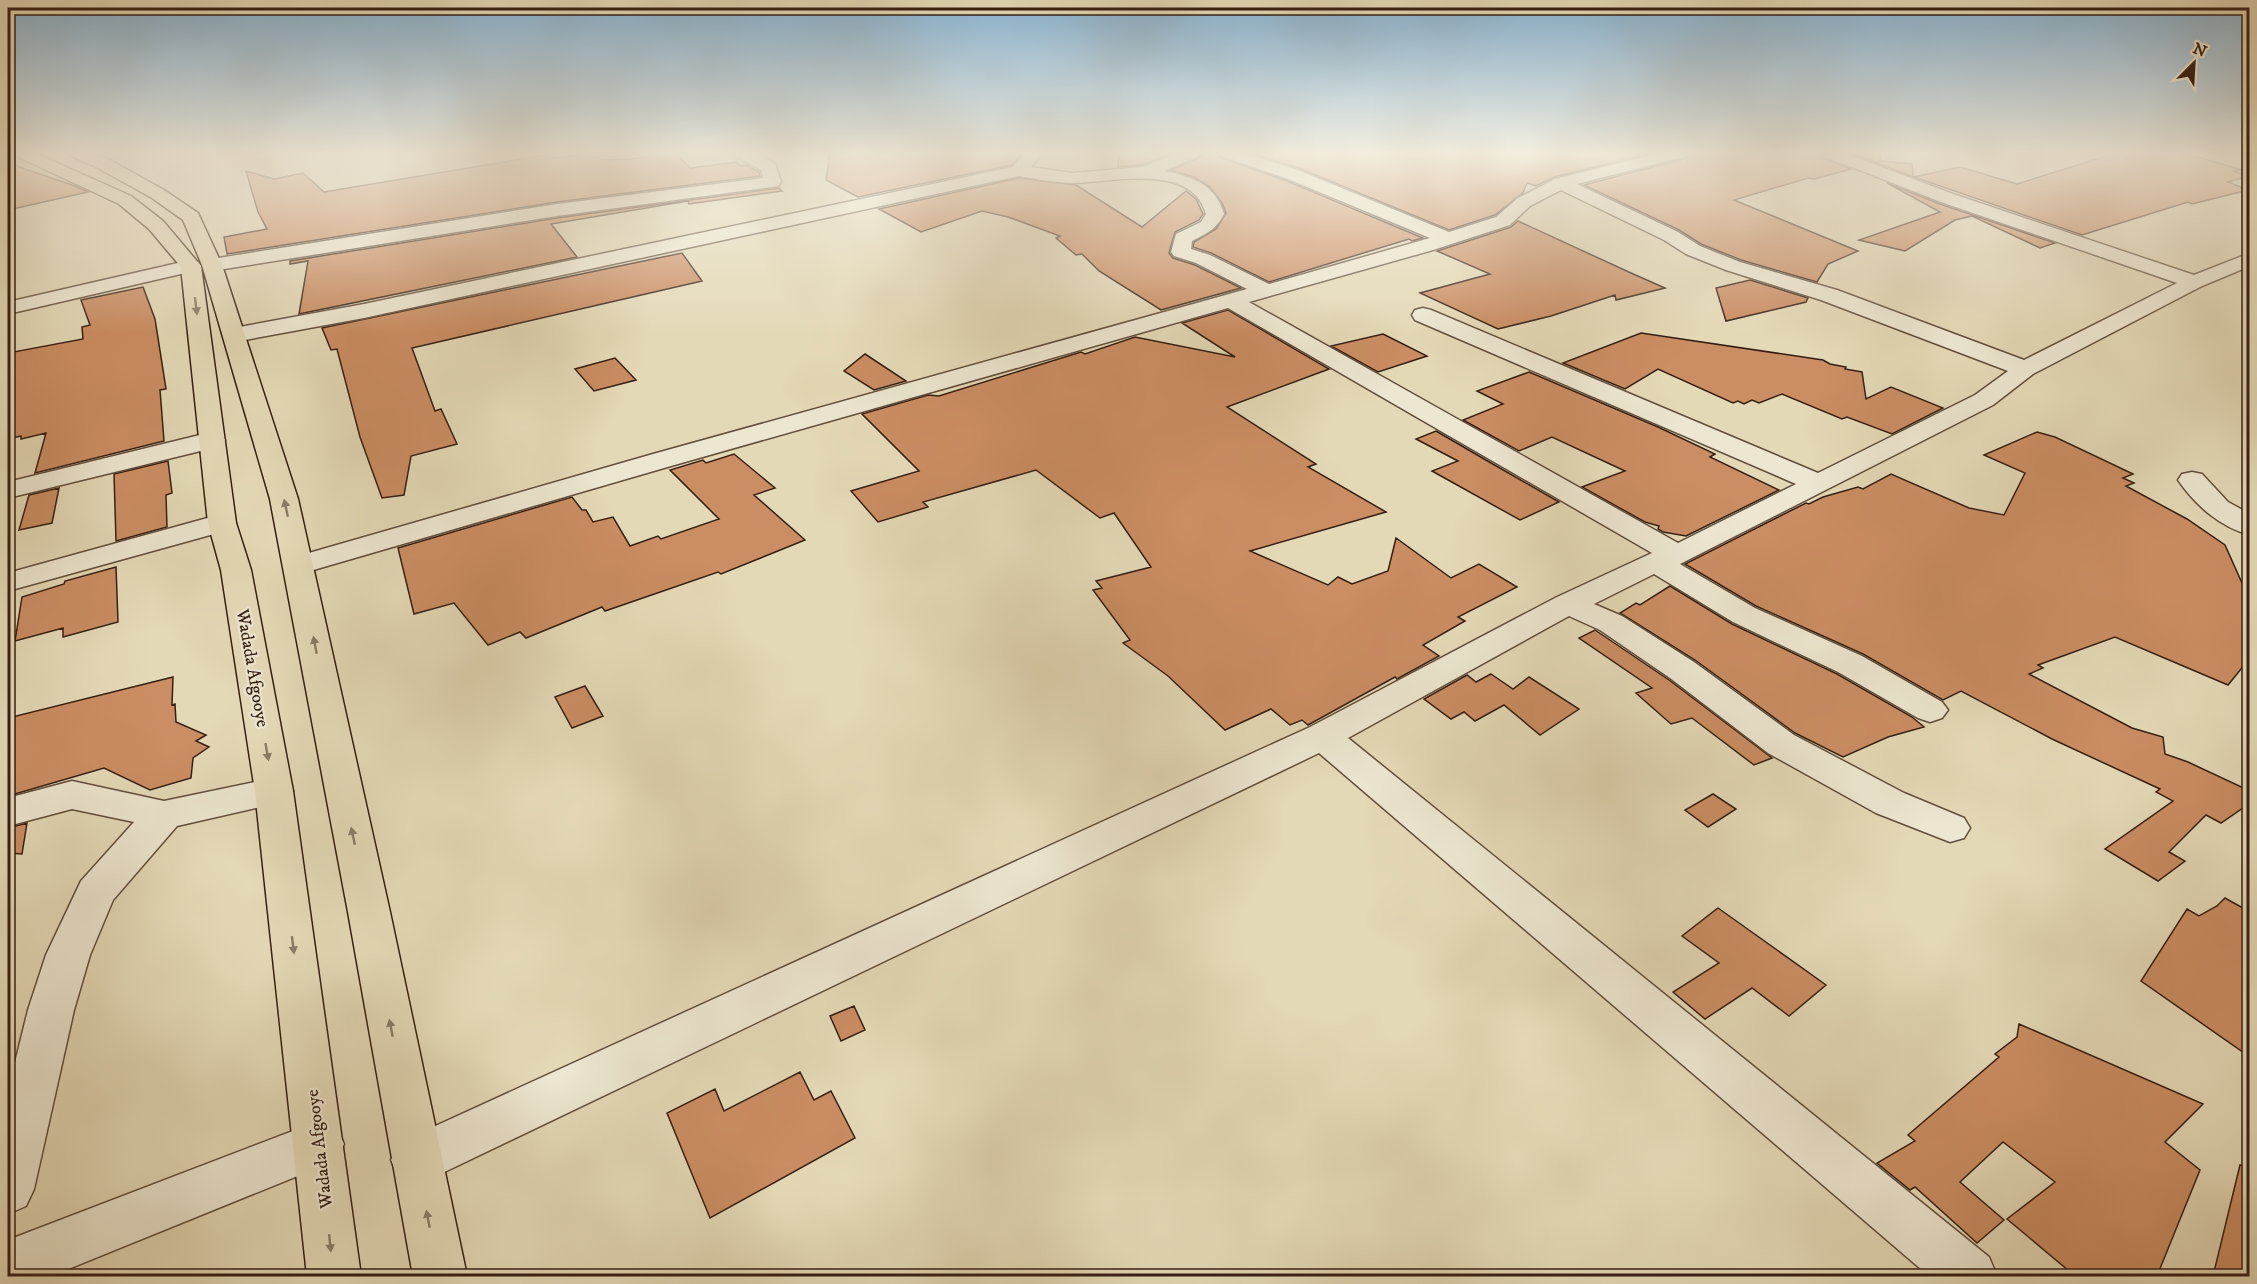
<svg xmlns="http://www.w3.org/2000/svg" width="2257" height="1284" font-family="'IM FELL DW Pica',serif">
	<rect width="100%" height="100%" fill="#e4d9b7"/>
	<filter id="stains"><feTurbulence type="fractalNoise" baseFrequency=".00333" numOctaves="4"/><feColorMatrix values="0 0 0 0 .2 0 0 0 0 .09 0 0 0 0 .02 0 0 0 .5 -.17"/></filter>
	<radialGradient id="worn" r=".72"><stop offset=".6" stop-color="#630" stop-opacity="0"/><stop offset="1" stop-color="#630" stop-opacity=".3"/></radialGradient>
	<!-- building -->
	<path fill="#cb8d63" stroke="#351f13" stroke-width="1.5" d="M594 153 602 160 631 159 676 153 690 168 737 162 740 166 746 165 759 172 760 176 557 202 227 254 224 237 267 229 258 212 246 171 274 179 303 173 324 192 552 154 555 158Z
		M830 153H1022L1012 165 858 197 826 180Z
		M1119 153H1172L1142 165 1118 167Z
		M1202 153H1218L1221 158 1287 181 1423 238 1412 241 1409 239 1269 282 1211 253 1193 247 1194 242 1216 229 1226 213 1222 203 1210 187 1194 177 1171 170 1199 158Z
		M1251 153H1652L1554 177 1536 186 1527 183 1523 193 1495 215 1449 230 1301 169Z
		M1690 153H1820L1823 158 1851 169 1814 179 1808 178 1734 200 1858 251 1828 264 1817 282 1741 260 1701 244 1679 230 1584 185 1687 158Z
		M1850 153H1880V161L1912 164 1913 177Z
		M2116 153H2184L2242 170 2233 171 2250 176 2228 182 2248 190 2192 204 2188 202 2082 235 1914 177 1960 167 2017 184Z
		M8 163 75 186 88 192 8 210Z
		M1019 178 1076 185 1142 227 1186 191 1196 199 1203 214 1199 220 1175 232 1169 253 1173 258 1195 265 1241 288 1161 310 1099 271 1082 254 1076 255 1056 238 1060 236 1008 217 982 211 921 232 879 209Z
		M1887 183 1940 204 2055 243 2040 248 1972 216 1955 220 1905 251 1859 240 1940 212Z
		M779 188 782 191 689 204 688 201 551 224 577 257 299 314 308 261 290 264V261L557 218Z
		M1518 221 1631 273 1665 288 1616 300 1615 295 1551 316 1498 329 1420 293 1490 274 1437 251 1511 227Z
		M682 253 702 281 412 348 435 411 441 409 457 444 411 456 404 495 382 498 360 437 337 349 331 350 322 328Z
		M1750 280 1808 298 1806 302 1726 321 1716 288Z
		M143 287 155 319 166 389 160 390 164 441 35 473 46 433 21 439V436L8 439V353L83 339 82 327 90 325 81 300Z
		M1228 310 1329 369 1227 407 1316 464 1308 467 1386 512 1250 551 1328 585 1338 577 1352 584 1388 571 1396 538 1451 578 1479 564 1517 587 1458 617 1465 621 1423 645 1439 656 1397 679 1395 677 1308 725 1302 720 1290 725 1271 709 1225 730 1168 676 1123 643 1130 640 1093 590 1102 588 1096 581 1151 567 1114 513 1100 518 1036 470 923 502 928 507 878 522 851 491 919 471 862 414 928 395 939 396 1081 352 1085 354 1135 337 1235 357 1182 323Z
		M1641 333 1823 360 1830 364 1846 367 1845 369 1862 372 1866 399 1891 387 1943 408 1892 434 1847 417 1842 419 1782 394 1759 403 1752 400 1744 404 1738 401 1733 403 1658 369 1625 389 1563 363Z
		M1383 334 1427 356 1378 372 1331 346Z
		M865 354 906 381 874 390 844 371Z
		M615 358 636 380 594 391 575 369Z
		M1529 372 1658 427 1715 454 1710 457 1779 490 1686 536 1663 532 1658 529 1659 526 1645 522 1582 487 1625 471 1552 437 1519 451 1463 420 1503 404 1477 391Z
		M1436 431 1491 463 1559 502 1520 520 1432 471 1458 461 1416 439Z
		M2037 432 2055 437 2133 474 2123 478 2134 483 2126 486 2187 519 2225 545 2250 601V658L2228 685 2115 637 2038 665 2043 668 2029 674 2132 728 2163 737 2165 754 2188 762 2250 791V803L2221 823 2206 815 2169 852 2185 861 2158 881 2105 849 2173 801 2156 792 2160 789 2052 739 1961 691 1943 700 1863 654 1756 606 1685 564 1806 503 1809 504 1823 497 1858 487 1863 489 1891 474 1969 508 2004 515 2025 473 1984 455Z
		M734 454 775 488 754 495 805 540 721 574 718 572 605 611 602 607 526 638 520 632 488 645 454 603 414 614 398 548 572 497 582 510H586L593 522 613 517 630 546 658 536 661 539 719 519 670 470 703 460 706 463Z
		M168 461 172 493 166 495 167 527 116 541 114 474Z
		M59 488 52 523 19 530 29 495Z
		M116 567 118 622 63 637V628L15 641 22 597 64 584 65 581Z
		M1670 586 1732 624 1837 674 1912 717 1924 727 1888 737 1843 757 1795 733 1695 660 1620 613 1636 603 1640 605Z
		M1595 630 1669 680 1772 758 1754 765 1692 718 1671 724 1636 693 1652 688 1579 638Z
		M1491 674 1513 689 1529 677 1579 709 1540 735 1504 705 1475 721 1464 712 1451 719 1424 699 1467 675 1476 682Z
		M173 677 172 705 175 704 176 722 206 735 196 741 209 747 193 758 191 778 150 790 104 768 8 796V718Z
		M585 686 603 716 572 728 555 697Z
		M1713 794 1736 809 1708 827 1685 810Z
		M27 823 22 854 8 853V828Z
		M2225 898 2250 912V1057L2141 981 2187 909 2199 916 2217 906Z
		M1718 908 1826 985 1789 1016 1752 988 1705 1019 1673 992 1719 963 1682 936Z
		M854 1006 865 1030 841 1041 830 1016Z
		M2019 1024 2203 1104 2165 1142 2200 1170 2157 1276H2075L2007 1219 2055 1182 2003 1142 1960 1182 2004 1220 1977 1243 1915 1187 1910 1190 1877 1163 1915 1141 1908 1135 1999 1057 1995 1054 2017 1037Z
		M800 1072 814 1100 831 1091 855 1138 710 1218 667 1113 715 1089 724 1111Z
		M2240 1165 2250 1167V1276H2213Z"/>
	<g fill="none" stroke-linecap="round" stroke-linejoin="round">
		<defs>
			<path id="minor" d="M733 153H754L775 163 781 182 778 186 772 187 557 216 212 271 205 269 202 265 205 261 212 259 557 204 763 178 761 170 735 156Z
				M1025 153H1042L1031 167 1072 173 1143 167 1178 153H1200L1198 156 1164 171C1192 177 1216 184 1224 214 1216 229 1208 233 1192 241L1191 249 1210 255 1269 284 1430 238 1288 179 1222 156 1220 153H1244L1300 171 1449 232 1496 217 1518 198 1555 179 1661 153H1688L1686 156 1577 184 1678 232 1700 246 1740 262 1837 290 2024 360 2177 283 1941 202 1824 156 1822 153H1844L1953 194 2194 275 2250 253V266L2202 286 2033 374 1993 405 1680 564 1755 608 1862 656 1942 702 1948 710 1942 718 1930 722 1918 718 1838 672 1733 622 1654 574 1594 604 1622 616 1694 662 1794 735 1904 793 1964 818 1970 828 1964 838 1950 842 1876 813 1768 753 1670 678 1600 630 1569 616 1348 738 1989 1257 1997 1276H1929L1319 753 434 1177 416 1184 398 1177 391 1160 398 1143 1310 727 1557 597 1652 553 1228 308 671 466 310 571 299 574 288 571 284 565 288 559 653 454 1247 289 1196 263 1174 256 1171 252 1176 234 1201 222 1206 214C1192 162 1113 182 1074 183 1056 183 1037 179 1019 176L364 318 234 342 226 340 223 335 226 330 234 328 364 304 1013 167ZM1561 190 1664 240 1686 254 1726 270 1821 300 2008 371 1975 395 1818 473 1431 310 1423 308 1415 310 1412 315 1415 320 1796 484 1678 543 1249 302 1433 250 1510 225 1530 206Z
				M191 260 198 262 201 266 198 270 8 314V302Z
				M212 432 221 434 225 440 221 446 8 498V482Z
				M2192 472 2202 474 2228 502 2250 514V535C2220 527 2195 505 2178 480L2182 474Z
				M222 514 232 517 236 523 232 529 8 591V573Z
				M274 778 287 781 293 791 287 801 177 826 113 900 90 955 74 1010 34 1189 26 1206 8 1214V1091L28 1010 46 955 81 881 134 822 72 809 8 826V798L72 781 164 801Z
				M319 1121 337 1128 344 1144 337 1160 51 1276H8V1240Z"/>
			<path id="highway" d="M14 153H35L131 196 163 221 201 266 236 523 251 570 293 791 361 1276H307L255 791 221 570 208 523 181 267 149 229 119 204 16 156Z
				M69 153H91L110 160 164 190 198 213 222 265 298 499 390 912 467 1276H413L348 912 270 499 202 265 183 220 152 198 98 168 71 156Z"/>
		</defs>
		<!-- minor casing -->
		<use href="#minor" stroke="#614e3c" stroke-width="3"/>
		<!-- highway casing -->
		<use href="#highway" stroke="#351f13" stroke-width="3"/>
		<!-- minor -->
		<use href="#minor" fill="#ede6d0" fill-rule="evenodd"/>
		<!-- highway -->
		<use href="#highway" fill="#e4d9b7" fill-rule="evenodd"/>
	</g>
	<!-- one-way arrows -->
	<defs><path id="oneway-solid" d="M-6-.8H1V-3.2L6.5 0L1 3.2V.8H-6Z" transform="scale(1.5)"/></defs>
	<g fill="#8c7c65">
		<use href="#oneway-solid" transform="translate(196 306) rotate(83)"/>
		<use href="#oneway-solid" transform="translate(286 508) rotate(-102)"/>
		<use href="#oneway-solid" transform="translate(315 645) rotate(-101)"/>
		<use href="#oneway-solid" transform="translate(267 752) rotate(80)"/>
		<use href="#oneway-solid" transform="translate(353 836) rotate(-102)"/>
		<use href="#oneway-solid" transform="translate(293 945) rotate(83)"/>
		<use href="#oneway-solid" transform="translate(391 1028) rotate(-101)"/>
		<use href="#oneway-solid" transform="translate(428 1219) rotate(-101)"/>
		<use href="#oneway-solid" transform="translate(330 1243) rotate(84)"/>
	</g>
	<!-- sky -->
	<linearGradient id="sky" x2="0" y2="1"><stop stop-color="#89b5d5"/><stop offset="0.46" stop-color="#f3eedf"/><stop offset="1" stop-color="#f3eedf" stop-opacity="0"/></linearGradient>
	<rect width="2257" height="333" fill="url(#sky)"/>
	<g text-anchor="middle" stroke-width="4.5" stroke-linejoin="round" paint-order="stroke">
		<!-- street labels -->
		<g font-size="18" fill="#351f13" stroke="#ede6d0">
			<text transform="translate(253 668) rotate(80)" y="6">Wadada Afgooye</text>
			<text transform="translate(319 1149) rotate(-97)" y="6">Wadada Afgooye</text>
		</g>
	</g>
	<!-- margin -->
	<rect width="2257" height="1284" fill="none" stroke="#e4d9b7" stroke-width="30"/>
	<rect x="9" y="9" width="2239" height="1266" fill="none" stroke="#351f13" stroke-width="3"/>
	<rect x="15" y="15" width="2227" height="1254" fill="none" stroke="#351f13" stroke-width="1.5"/>
	<!-- north arrow -->
	<g transform="translate(2194 63) rotate(24)" stroke="#ede6d0" stroke-width="4.5" paint-order="stroke">
	<path d="M0-4.5L10 22L0 15L-10 22Z" fill="#351f13"/>
	<text y="-9" font-size="16" font-weight="bold" text-anchor="middle" fill="#351f13">N</text>
	</g>
	<rect width="100%" height="100%" filter="url(#stains)"/>
	<rect width="100%" height="100%" fill="url(#worn)"/>
</svg>
